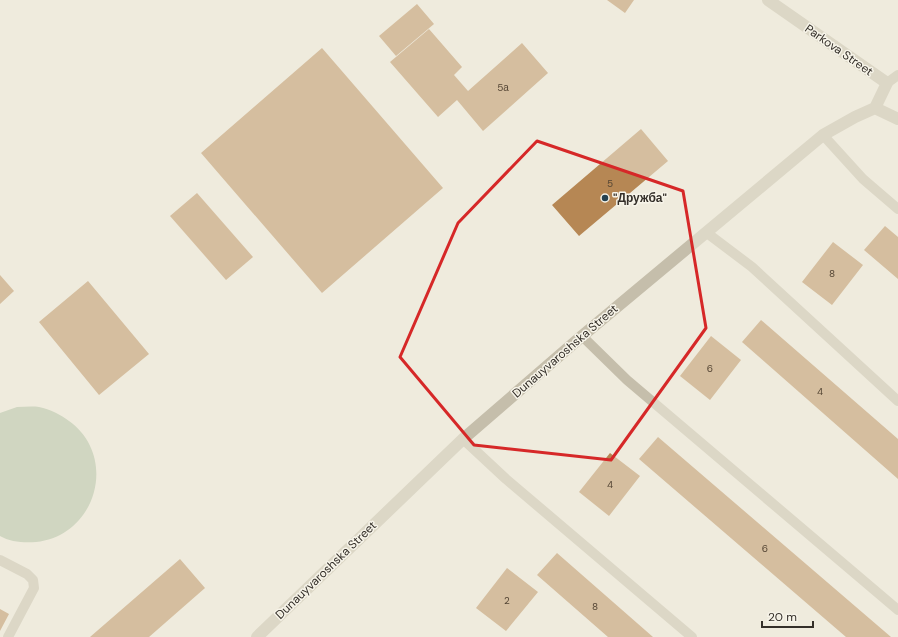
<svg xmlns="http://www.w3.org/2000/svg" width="898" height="637" font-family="'DM Sans',sans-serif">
	<rect width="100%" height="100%" fill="#efebdd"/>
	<!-- green -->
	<path fill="#aabc9f" d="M17 407C24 407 32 406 39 407 50 409 61 415 69 421 119 457 96 536 36 542 24 543 10 542 0 536V413Z"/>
	<!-- building -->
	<path fill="#b68754" d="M607 0H634L625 13Z
		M417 4 434 24 396 56 379 36Z
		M429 29 462 67 454 75 468 91 522 43 548 73 483 131 457 100 438 117 390 62Z
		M322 48 443 188 322 293 201 153Z
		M641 129 668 161 579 236 552 205Z
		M197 193 253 257 226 280 170 216Z
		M885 226 898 237V279L864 250Z
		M833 242 863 265 832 305 802 282Z
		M0 275 14 291 0 304Z
		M88 281 149 354 99 395 39 322Z
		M761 320 898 439V479L742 342Z
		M711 336 741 360 710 400 680 376Z
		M658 437 891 637H846L639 459Z
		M610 453 640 476 609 516 579 492Z
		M557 553 653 637H608L537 575Z
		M180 559 205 588 149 637H90Z
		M507 568 538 592 506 631 476 608Z
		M0 609 9 614 0 631Z"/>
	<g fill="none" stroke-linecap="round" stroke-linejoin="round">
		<!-- lane -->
		<path stroke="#c5beab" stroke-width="10" d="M887 83 898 75
			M823 135 863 179 898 209
			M707 233 752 267 898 401
			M582 336 627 380 898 610
			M463 439 506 479 692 637
			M0 560 27 574 33 580 34 588 8 637"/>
		<!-- street -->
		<path stroke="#c5beab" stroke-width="12" d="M768 0 887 83 875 108
			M257 637 463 439 582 336 823 135 855 117 875 108 898 119"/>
	</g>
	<!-- marked area -->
	<path d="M0 0H898V637H0ZM537 141 683 191 706 328 611 460 474 445 400 357 458 223Z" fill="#efebdd" fill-opacity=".55" fill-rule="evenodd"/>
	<path fill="none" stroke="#d62828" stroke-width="3" stroke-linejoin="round" d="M537 141 683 191 706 328 611 460 474 445 400 357 458 223Z"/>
	<!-- markers -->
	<circle fill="#244150" stroke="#f7f4e9" stroke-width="1.5" cx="605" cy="198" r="4"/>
	<g text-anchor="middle" stroke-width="3" stroke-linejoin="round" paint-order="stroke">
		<!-- number labels -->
		<g font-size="10" fill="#544534">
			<text x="503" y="91">5а</text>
			<text x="610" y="187">5</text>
			<text x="832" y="277">8</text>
			<text x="710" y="372">6</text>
			<text x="820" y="395">4</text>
			<text x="610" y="488">4</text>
			<text x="765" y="552">6</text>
			<text x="507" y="604">2</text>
			<text x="595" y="610">8</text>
		</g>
		<!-- street labels -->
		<g font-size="12" fill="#342f29" stroke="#f7f4e9">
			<text transform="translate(839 50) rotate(35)" y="4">Parkova Street</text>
			<text transform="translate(565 351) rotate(-41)" y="4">Dunauyvaroshska Street</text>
			<text transform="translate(326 570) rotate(-44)" y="4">Dunauyvaroshska Street</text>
		</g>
		<!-- poi labels -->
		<g font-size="12" font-weight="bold" fill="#342f29" stroke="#f7f4e9" text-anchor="start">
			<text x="613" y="202">"Дружба"</text>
		</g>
	</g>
	<!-- scale -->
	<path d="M762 621v6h51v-6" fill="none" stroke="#342f29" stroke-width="2"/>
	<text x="768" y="621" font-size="12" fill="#342f29" stroke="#f7f4e9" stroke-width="3" paint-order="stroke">20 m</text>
</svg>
